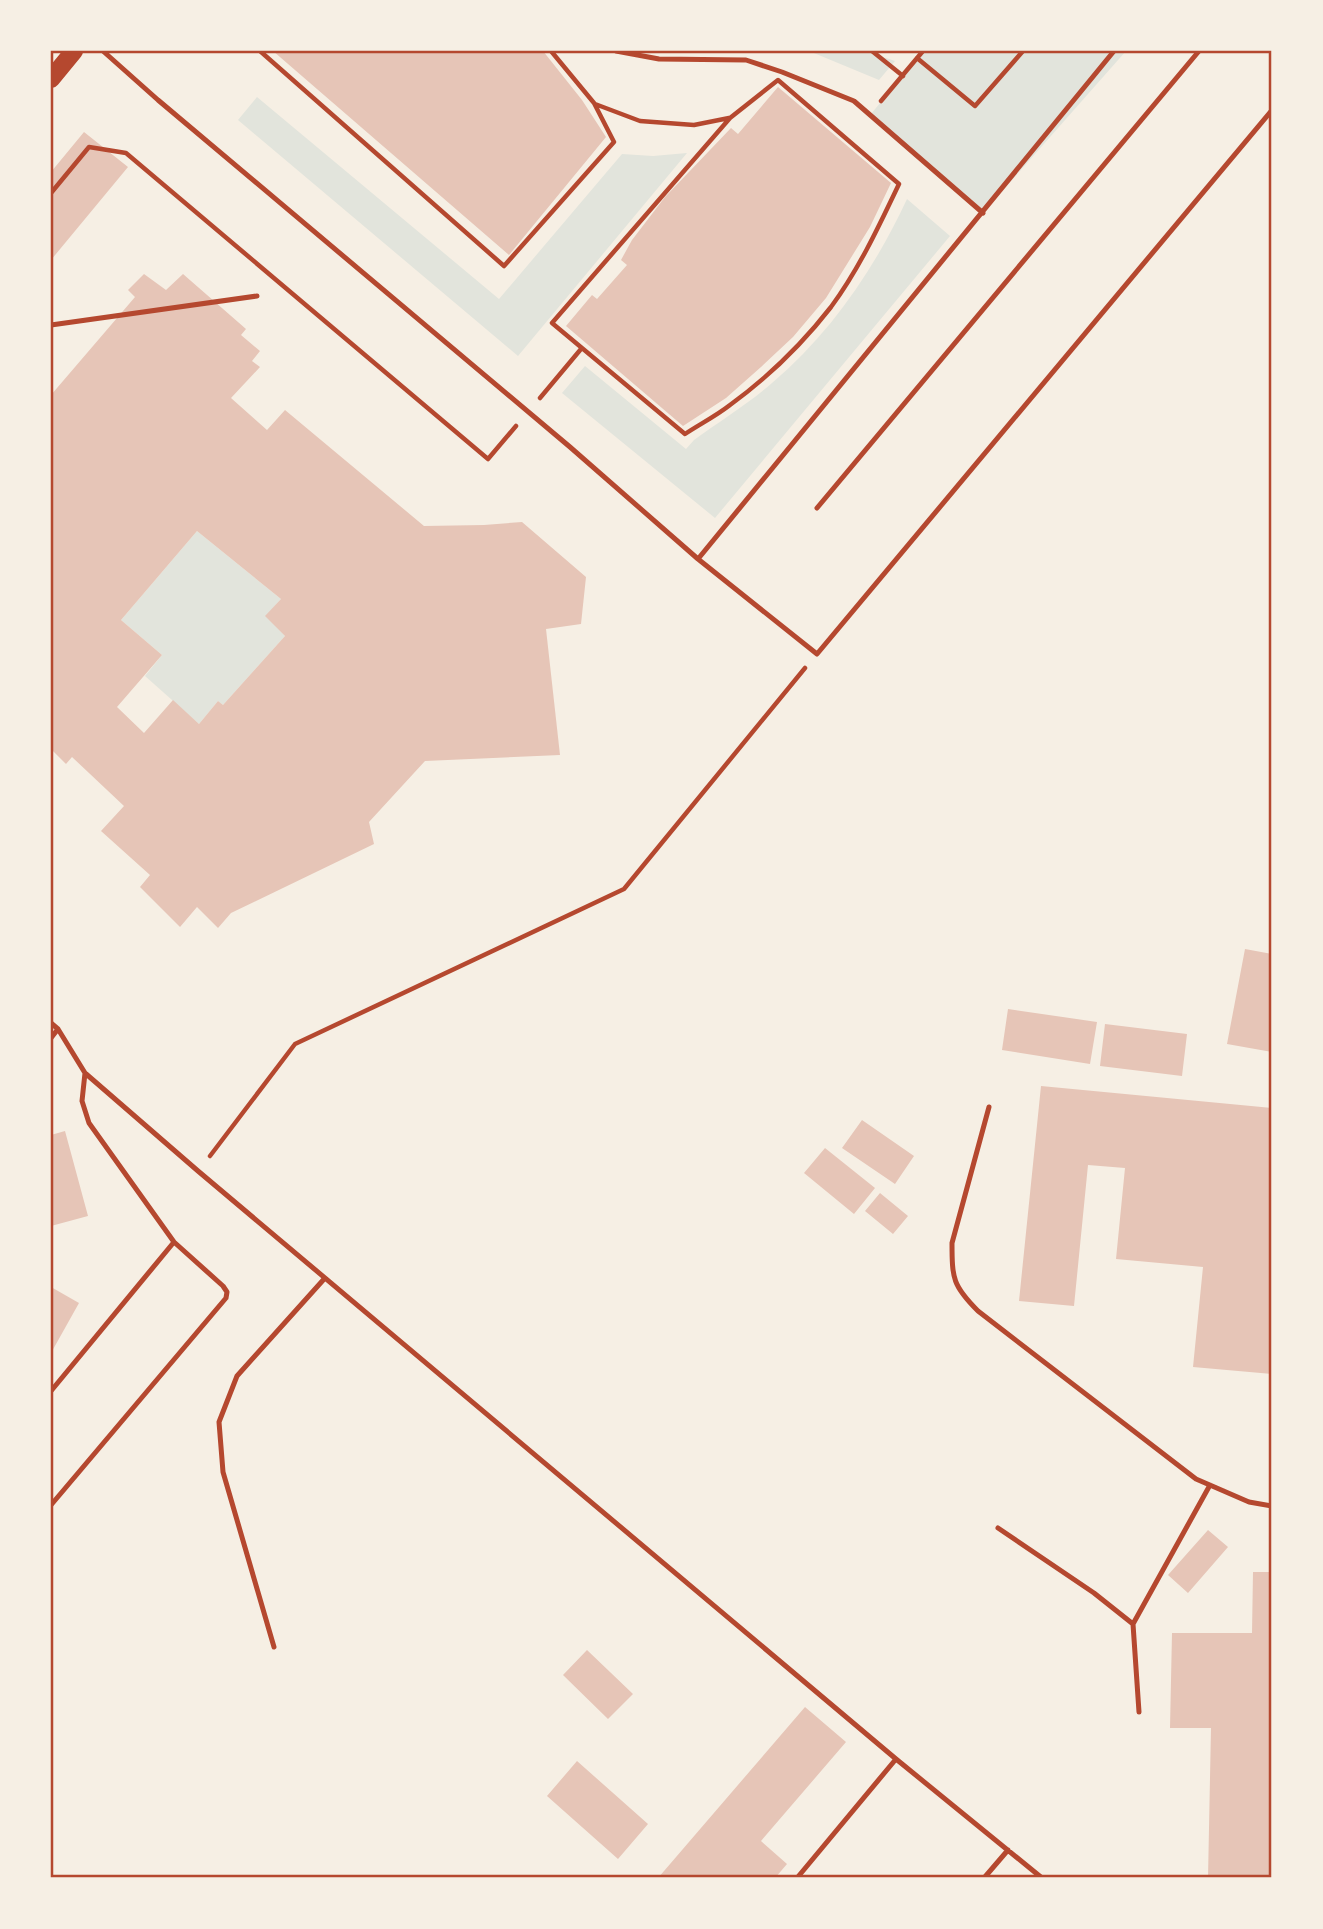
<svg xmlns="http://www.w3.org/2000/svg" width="1323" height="1929" font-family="Poppins,sans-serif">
	<rect width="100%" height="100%" fill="#f6efe4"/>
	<!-- green -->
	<path fill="#e2e4dc" d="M809 51H865L895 61 879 80Z
		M923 51H1126L983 213 871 114Z
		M257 97 499 299 622 154 653 156 687 153 518 356 238 120Z
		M907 199 950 236 715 518 562 393 585 366 686 449 694 440C720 421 748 404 772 383 831 333 875 268 907 199Z
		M197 531 281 599 266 616 285 636 223 705 218 701 199 724 145 676 162 655 121 620Z"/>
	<!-- building -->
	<path fill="#e6c5b7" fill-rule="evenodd" d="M273 51H543L582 100 606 137 509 255Z
		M778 87 891 183 870 227 826 298 793 337 761 367 726 398 683 426 566 326 592 295 597 299 627 265 621 260 632 240 665 197 731 128 738 134Z
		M84 132 128 167 51 260V172Z
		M144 274 166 290 183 274 246 329 241 335 260 351 252 361 260 367 231 398 267 430 285 410 424 526 484 525 522 522 586 577 581 624 546 629 560 755 425 761 369 822 374 844 231 913 218 928 197 907 180 927 140 887 150 875 101 831 124 806 72 757 66 764 51 749V395L135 297 128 290ZM197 531 281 599 265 616 285 636 223 705 218 701 199 724 173 700 144 733 117 707 162 655 121 620Z
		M1245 949 1272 954V1052L1227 1044Z
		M1008 1009 1097 1022 1090 1064 1002 1050Z
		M1105 1024 1187 1034 1182 1076 1100 1066Z
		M1041 1086 1272 1108V1374L1193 1367 1203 1267 1116 1259 1125 1168 1088 1165 1074 1306 1019 1301Z
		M862 1120 914 1156 895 1184 842 1148Z
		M65 1131 88 1216 51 1226V1135Z
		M825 1148 875 1188 854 1214 804 1173Z
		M880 1193 908 1216 893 1234 865 1211Z
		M51 1287 79 1303 51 1353Z
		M1208 1530 1228 1547 1188 1593 1168 1575Z
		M1253 1572H1272V1878H1208L1211 1728H1170L1172 1633H1252Z
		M587 1650 633 1694 608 1719 563 1675Z
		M805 1707 846 1742 761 1841 787 1864 775 1878H658Z
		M577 1761 648 1824 618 1859 547 1796Z"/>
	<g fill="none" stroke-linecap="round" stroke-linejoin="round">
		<!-- path -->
		<path stroke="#b5482f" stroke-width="4.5" d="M260 51 504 266 614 142 594 103 551 51
			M872 51 903 76
			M917 58 975 106 1023 51
			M778 80 899 184C879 226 859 269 831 307 803 343 767 378 730 405 716 416 700 424 685 434L552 323 730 118Z
			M881 101 923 51
			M595 104 640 121 694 125 729 118
			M51 193 89 147 126 153 488 459 516 426
			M540 398 581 349
			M210 1156 295 1044 624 889 805 668"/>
		<!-- service -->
		<path stroke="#b5482f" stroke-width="5" d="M103 51 158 100 570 447 698 559 817 654 1272 110
			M616 51 659 59 746 60 782 72 854 101 983 213
			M51 325 257 296
			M817 508 1199 51
			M698 559 1114 51
			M51 1023 58 1029 85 1073 198 1171 896 1759 1042 1878
			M51 1038 58 1029
			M989 1107 952 1243C952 1279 953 1286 978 1311L1196 1479 1249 1502 1272 1506
			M51 1391 174 1242
			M51 1505 226 1298 227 1292 223 1286 174 1242 89 1123 82 1101 85 1073
			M998 1528 1094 1593 1133 1624
			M274 1647 223 1472 219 1422 237 1376 325 1278
			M1139 1712 1133 1624 1210 1485
			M797 1878 896 1759
			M984 1878 1008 1850"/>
		<!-- primary -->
		<path stroke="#b5482f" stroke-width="18" d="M51 79 74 51"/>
	</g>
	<!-- border -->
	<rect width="1323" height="1929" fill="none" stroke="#f6efe4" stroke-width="105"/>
	<rect x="52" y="52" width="1218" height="1824" fill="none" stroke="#b5482f" stroke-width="2.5"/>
</svg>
